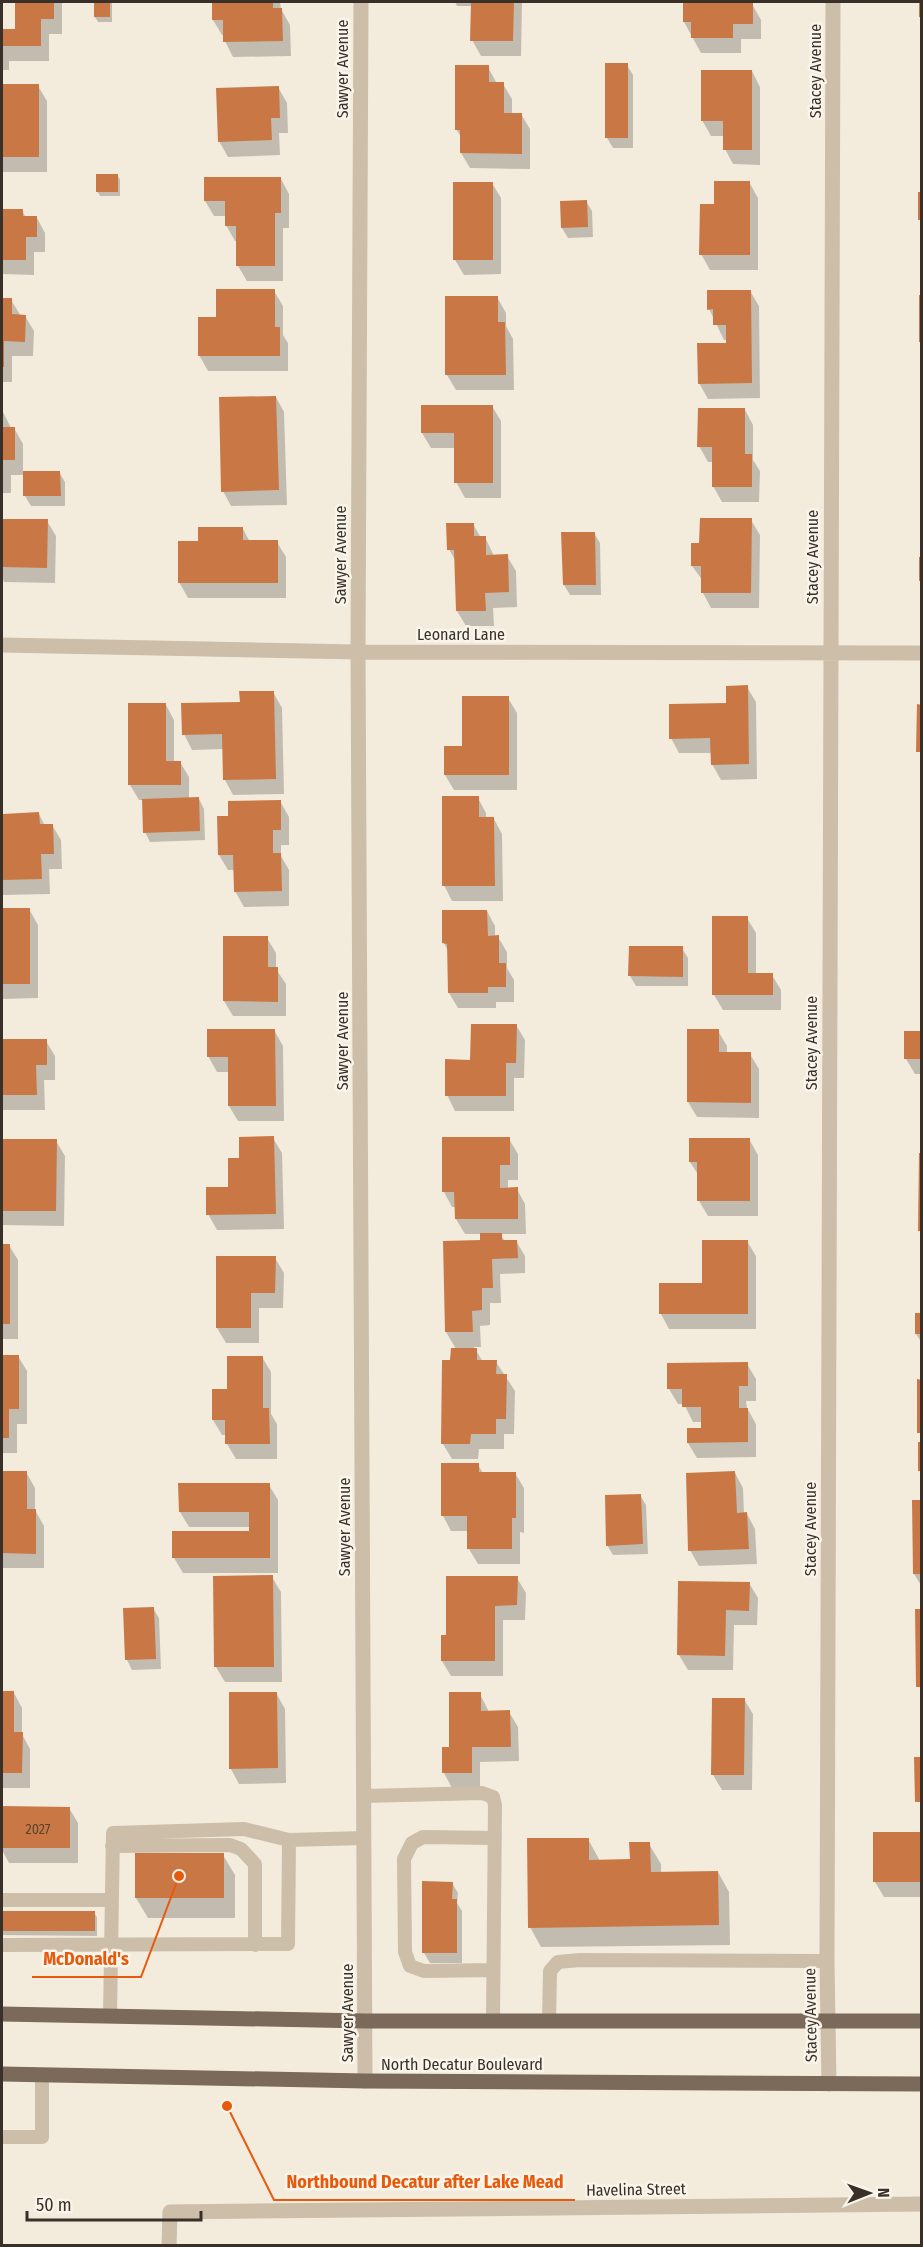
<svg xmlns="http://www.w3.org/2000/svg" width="923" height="2247" font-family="'Fira Sans Condensed',sans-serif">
	<rect width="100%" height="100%" fill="#f3ecdd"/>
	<!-- shadow -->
	<path fill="#0003" d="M17 2H62V34H49V61H9V70H2V30H17Z
		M95 2H112V22H98L95 17Z
		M213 2H280L281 9 290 25 291 56 233 57 225 41V35H222L213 20Z
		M455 2H533L522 3 521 56H481L472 40V6H457Z
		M684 2H742V4H752L761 20V39H741V53H701L684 22Z
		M607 65H627L633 75V148H613L607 138Z
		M488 67 497 84H503L512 99V114H521L530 129V169L470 168 461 153V137L456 129Z
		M752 71 760 87V165L733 164 725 149V136H711L702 120Z
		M2 85 38 86 47 101V172H2Z
		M278 87 287 103 288 133H279L280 155 228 157 219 141Z
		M118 176 120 180V196H100L97 191Z
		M281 179 289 194V228H283V281H247L238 266V241H235L226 225V216H214L205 201Z
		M749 182 758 198V270H710L701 254Z
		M492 183 501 198V274L464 275 455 260Z
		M586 201 592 211 593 237 568 238 562 228Z
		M2 210H22L26 218H37L45 233V252H34V275L2 274Z
		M274 291 283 306V335L288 343V371H208L199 355 217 319Z
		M750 291 759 306 760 398 708 399 699 383 728 345V340H724L709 309Z
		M497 297 506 313V326L513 339 514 390H456L447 375Z
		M2 300H11L21 316H25L34 331 33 356H12V382H2Z
		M276 397 284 412 287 505 231 506 223 491Z
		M492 406 501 421V498H465L456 482V448H431L422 433Z
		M2 410 11 428H14L23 444V472H59L65 482V506H31L25 496V475H11V493H2Z
		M745 410 753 425V460L760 471 759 502H722L713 486V462H708L699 446Z
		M2 520 47 521 56 536 55 583 4 582 2 577Z
		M751 520 760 535 759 608H711L703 593V581L692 566 701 545Z
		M473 524 481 538 485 537 494 556H507L516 571 517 607 493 608 494 626H466L457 611 456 562 449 549Z
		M243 529 250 542H277L286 557V598H188L179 582 200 542Z
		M594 533 600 543 601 595H570L564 585Z
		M747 687 756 702 757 779 721 780 712 764V753H679L671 738 728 705Z
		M273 692 282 708 284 794 233 795 225 780 224 749 192 750 184 734 242 704Z
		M508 698 517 713V790H454L445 775Z
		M166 705 174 720V762H180L189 777V799H199L204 809 205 840 150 842 145 832 143 800H139L130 785Z
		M478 798 486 813V819H494L502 834 503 901H452L444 885Z
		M280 801 289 817V845H281V856L289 870V906L244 907 235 891V870H228L219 855 230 818Z
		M39 814 45 826 52 825 61 840 62 869H49L50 894 2 895V847L5 846Z
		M29 909 38 925V998L2 999V910Z
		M487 911 495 926V937H498L507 952V968L514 980V1002H496V1008H458L449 993V953L444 943Z
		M714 918H747L756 933V975H772L781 990V1010H723L714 995Z
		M267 938 276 953V969L286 984V1016H233L224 1001Z
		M682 948 688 958V986H636L630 976Z
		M516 1025 525 1040 524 1078H514V1111H455L447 1095 472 1061Z
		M274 1030 283 1046 284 1121H238L229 1106V1072H217L208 1056Z
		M718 1031 727 1046V1053L750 1054 759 1069V1118L697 1117 688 1102Z
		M922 1032V1074H915L906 1059Z
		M2 1041H46L55 1056V1080H44L45 1110H2Z
		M273 1138 282 1153 284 1229 217 1230 208 1214 230 1188 241 1160Z
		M509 1139 518 1154V1180H508V1189H517L525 1204 526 1234H500L505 1241H516L525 1256V1273L500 1274 501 1303H490V1325L480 1326 481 1347H474L483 1362H496L515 1391 514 1434H504V1449H479L478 1459H452L443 1444 452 1362 456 1349 446 1332 481 1241V1234H465L456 1219V1207H452L444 1192Z
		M749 1139 758 1155V1216H708L699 1201V1176L690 1162Z
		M56 1141 65 1156 64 1226 2 1225V1182Z
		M747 1241 756 1256V1329H669L661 1314 703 1285Z
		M2 1245H9L18 1260V1339H2Z
		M275 1258 284 1273 283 1308H259V1343H226L217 1328Z
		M922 1314V1343L916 1334Z
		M2 1356H18L27 1371V1424H17V1453H2Z
		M262 1357 271 1372V1414L277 1424V1459H236L227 1444V1435H222L213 1420 228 1390Z
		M747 1364 756 1379V1401H746L747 1408 756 1424V1457L697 1458 688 1443 703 1430 702 1422H693L684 1404H678L669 1389V1365Z
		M478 1465 483 1473H515L524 1488V1533L520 1532V1564H478L469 1549V1531H451L443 1516Z
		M2 1472H26L35 1488V1510L44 1526V1568H2Z
		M735 1473 743 1488 744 1514H747L755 1529 757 1564 699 1566 690 1550Z
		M269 1485 278 1500V1573H183L174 1558V1533L251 1532V1527H189L180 1512Z
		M640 1495 646 1505 648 1554 613 1555 607 1545Z
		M922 1502V1587L914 1574Z
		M272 1577 281 1592 282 1682H225L216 1667Z
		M517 1578 526 1593 525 1620H503V1676H451L442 1661 447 1636Z
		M749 1583 758 1598 757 1625H734L733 1670H688L679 1655Z
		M153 1608 159 1618 161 1669 132 1670 127 1660Z
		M2 1693H14L22 1708V1734L30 1749V1788H2Z
		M276 1693 285 1709 286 1783 239 1784 231 1769Z
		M480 1694 489 1712H509L518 1727 519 1761 480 1762V1788H452L444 1773 451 1749Z
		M744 1699 753 1714 752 1790H722L713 1775Z
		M2 1808H69L78 1823V1863H9L2 1850Z
		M922 1833V1897H884L875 1882Z
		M588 1839 600 1861H631L649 1844 661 1864V1873L718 1872 729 1892 730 1945 541 1947 530 1927Z
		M223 1855 235 1875V1918H148L136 1898Z
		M452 1883 458 1893 457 1903 462 1911V1963H430L424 1953Z
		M2 1912 94 1913 97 1917V1936L2 1935Z"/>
	<!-- building -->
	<path fill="#c97845" d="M15 2H54V19H41V46H2V29H15Z
		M94 2H110V17H94Z
		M212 2H273V8H282L283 41 223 42V20H212Z
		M471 2H514L513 41H470Z
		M683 2 753 3V24H733V38H691V22H683Z
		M919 2H922V18L919 17Z
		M605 63H628V138H605Z
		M455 65H489V82H504V113H522V154L460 153V130H455Z
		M701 70H752V150H723V121H701Z
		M2 84H39V157H2Z
		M279 86 280 118H271L272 140 218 142 216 88Z
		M96 174H118V192H96Z
		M204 177H281V213H275V266H236V226H225V201H204Z
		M714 181H750V255H699L700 204H714Z
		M453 182H493V260H453Z
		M918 192H922V220H918Z
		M587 200 588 227 561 228 560 201Z
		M2 209H23V216H37V237H26V260H2Z
		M216 289H275V327H280V356H198V317H216Z
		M707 290H751L752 383 698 384 697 343H726V325H713V309L707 310Z
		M919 295H922V342H919Z
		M445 296H498V322H505L506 375H445Z
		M2 298H12V314L26 315 25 342 4 341V367H2Z
		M276 396 279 490 221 492 219 397Z
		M421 405H493V483H454V433H421Z
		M698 408H745V454H752V487H712V447H697Z
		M2 427H15V460H2Z
		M23 471H60L61 496H23Z
		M700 518H752L751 593H701V566H691V543H699Z
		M2 519H48L47 568 2 567Z
		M446 523H474V536H486V555L508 554 509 592 485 593 486 611H456L454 550H447Z
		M198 527H243V540H278V583H178V541H198Z
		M561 532H595L596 585H563Z
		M919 557H922V581H919Z
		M748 685 749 764 711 765 710 738 669 739V704L726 703V686Z
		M239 691H274L276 779 223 780 222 734 182 735 181 703 240 702Z
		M462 696H509V775H444V746H462Z
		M128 703H166V761H181V785H128Z
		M917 704 922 705V752H916Z
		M442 796H479V817H494L495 886H442Z
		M199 797 200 831 143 833 142 799Z
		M281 800V830H273V853H281L282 891 234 892 233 855H218L217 816H228V801Z
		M39 812 40 824H53L54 854H41L42 879 2 880 3 814Z
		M2 908H30V984H2Z
		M442 910H487L488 936 499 935V963H506V987H488V993H448L447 944 442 943Z
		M712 916H748V973H773V995H712Z
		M223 936H268V967H278V1002L223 1001Z
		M629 946H683V977L628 976Z
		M471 1024H517L516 1063H506V1096H445V1059L470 1060Z
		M207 1029H275L276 1106H228V1057H207Z
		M687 1029H719V1052H751V1103L687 1102Z
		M904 1031H922V1059H904Z
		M2 1039H47V1065H36L37 1095H2Z
		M274 1136 276 1214 206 1215V1187H228V1158H239V1137Z
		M442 1137H510V1165H500V1188L518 1187V1219H455L454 1192H442Z
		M689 1138H750V1201H697V1162H689Z
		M2 1139H57L56 1211H2Z
		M919 1153H922V1231H918Z
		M480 1233H502V1240H517L518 1258 492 1259 493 1288H482V1310L472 1311 473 1332H445L443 1241 480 1240Z
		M702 1240H748V1314H659V1283H702Z
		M2 1244H10V1324H2Z
		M216 1256H276L275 1293H251V1328H216Z
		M915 1313H922V1334H915Z
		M451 1348H477V1360H497L496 1374H507L506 1419H496V1434H471L470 1444H441L442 1360H450Z
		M2 1355H19V1409H9V1438H2Z
		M227 1356H263V1408H269L270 1444H225V1420H212V1389H227Z
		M748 1362V1386H739V1408H748V1442L687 1443V1428H701V1407H682V1389H667V1363Z
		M917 1379 922 1380V1433H917Z
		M918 1442H922V1471H918Z
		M441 1463H479V1472H516V1518H512V1549H467V1516H441Z
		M2 1471H27V1509H36V1554L2 1553Z
		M735 1471 737 1513 747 1512 749 1549 688 1551 686 1473Z
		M178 1483H270V1558H172V1531H249V1512H179Z
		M641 1494 643 1544 606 1546 605 1495Z
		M912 1500H922V1574H913Z
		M273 1575 274 1667H214L213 1576Z
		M446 1576H518L517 1605 495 1606V1661H441V1635H446Z
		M678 1581 750 1582 749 1611 726 1610 725 1656 677 1655Z
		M154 1607 156 1659 125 1660 123 1608Z
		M915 1609H922V1687H916Z
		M2 1691H14V1732H23L22 1773H2Z
		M229 1692H277L278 1768 229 1769Z
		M449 1692H481V1711L510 1710 511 1747H472V1773H442V1747H449Z
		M712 1698H745L744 1775H711Z
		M914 1757H922V1802H915Z
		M2 1806 70 1807V1848H2Z
		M873 1832H922V1882H873Z
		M527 1838H589V1860L630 1859 629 1842H650L651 1872 718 1871 719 1925 528 1928Z
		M135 1853H224V1898H135Z
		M422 1881 453 1882 452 1899H457V1953H422Z
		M2 1911H95V1931H2Z"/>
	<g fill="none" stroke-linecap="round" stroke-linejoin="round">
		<!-- service -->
		<path stroke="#ccbea9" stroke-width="14" d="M364 1796 482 1793 493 1797 495 1805 493 2021
			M112 1846 230 1845 241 1849 255 1864V1945
			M2 1900H111
			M2 1945 288 1944 289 1840
			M493 1970 424 1971 410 1966 405 1952 404 1859 412 1843 423 1837 495 1838
			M110 2016 113 1833 244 1829 289 1840 364 1838
			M549 2021 550 1971 558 1962 580 1960 827 1961
			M2 2137H42V2075"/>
		<!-- minor -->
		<path stroke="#ccbea9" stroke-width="15" d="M361 2 358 652 365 2081
			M2 645 358 652 922 653
			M829 2084 827 1961 833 2
			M169 2246 170 2212 922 2204"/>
		<!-- primary -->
		<path stroke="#7b695a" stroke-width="15" d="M2 2014 365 2021H922
			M2 2074 365 2081 922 2084"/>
	</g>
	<g text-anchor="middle" stroke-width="5" stroke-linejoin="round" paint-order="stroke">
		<!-- number labels -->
		<g font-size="14" fill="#5d4230">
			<text x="38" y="1834">2027</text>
		</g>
		<!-- street labels -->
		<g font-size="16" fill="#393029" stroke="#faf5ea">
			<text transform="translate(342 69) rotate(-90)" y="6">Sawyer Avenue</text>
			<text transform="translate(815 71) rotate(-90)" y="6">Stacey Avenue</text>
			<text transform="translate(340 555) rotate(-90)" y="6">Sawyer Avenue</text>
			<text transform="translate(812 557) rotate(-90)" y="6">Stacey Avenue</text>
			<text x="461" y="640">Leonard Lane</text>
			<text transform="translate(342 1041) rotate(-90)" y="6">Sawyer Avenue</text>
			<text transform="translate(811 1043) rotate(-90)" y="6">Stacey Avenue</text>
			<text transform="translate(344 1527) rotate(-90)" y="6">Sawyer Avenue</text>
			<text transform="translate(810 1529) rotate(-90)" y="6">Stacey Avenue</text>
			<text transform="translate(347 2013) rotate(-90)" y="6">Sawyer Avenue</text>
			<text transform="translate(810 2015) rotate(-91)" y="6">Stacey Avenue</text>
			<text x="462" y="2070">North Decatur Boulevard</text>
			<text transform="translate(636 2189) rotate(-1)" y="6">Havelina Street</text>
		</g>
	</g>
	<!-- callouts -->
	<path fill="none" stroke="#e8590c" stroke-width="2" d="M179 1876L141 1977H32M227 2106L274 2200H575"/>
	<g fill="#e8590c" stroke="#faf5ea" stroke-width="2">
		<circle cx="179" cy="1876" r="6"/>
		<circle cx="227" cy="2106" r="6"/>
	</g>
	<g font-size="18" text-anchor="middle" font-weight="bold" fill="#e8590c" stroke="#faf5ea" stroke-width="5" stroke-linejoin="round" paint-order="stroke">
		<text x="86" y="1965">McDonald's</text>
		<text x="425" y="2188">Northbound Decatur after Lake Mead</text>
	</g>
	<!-- border -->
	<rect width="923" height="2247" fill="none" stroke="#393029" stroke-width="6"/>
	<!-- north arrow -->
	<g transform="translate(869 2193) rotate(89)" stroke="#faf5ea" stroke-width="4.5" paint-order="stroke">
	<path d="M0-4.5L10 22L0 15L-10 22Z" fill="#393029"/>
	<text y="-9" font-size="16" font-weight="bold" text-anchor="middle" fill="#393029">N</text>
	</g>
	<!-- scale -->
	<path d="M27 2211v9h174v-9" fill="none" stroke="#393029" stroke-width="3"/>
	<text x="36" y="2211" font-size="18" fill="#393029" stroke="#faf5ea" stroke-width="4.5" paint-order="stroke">50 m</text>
</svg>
